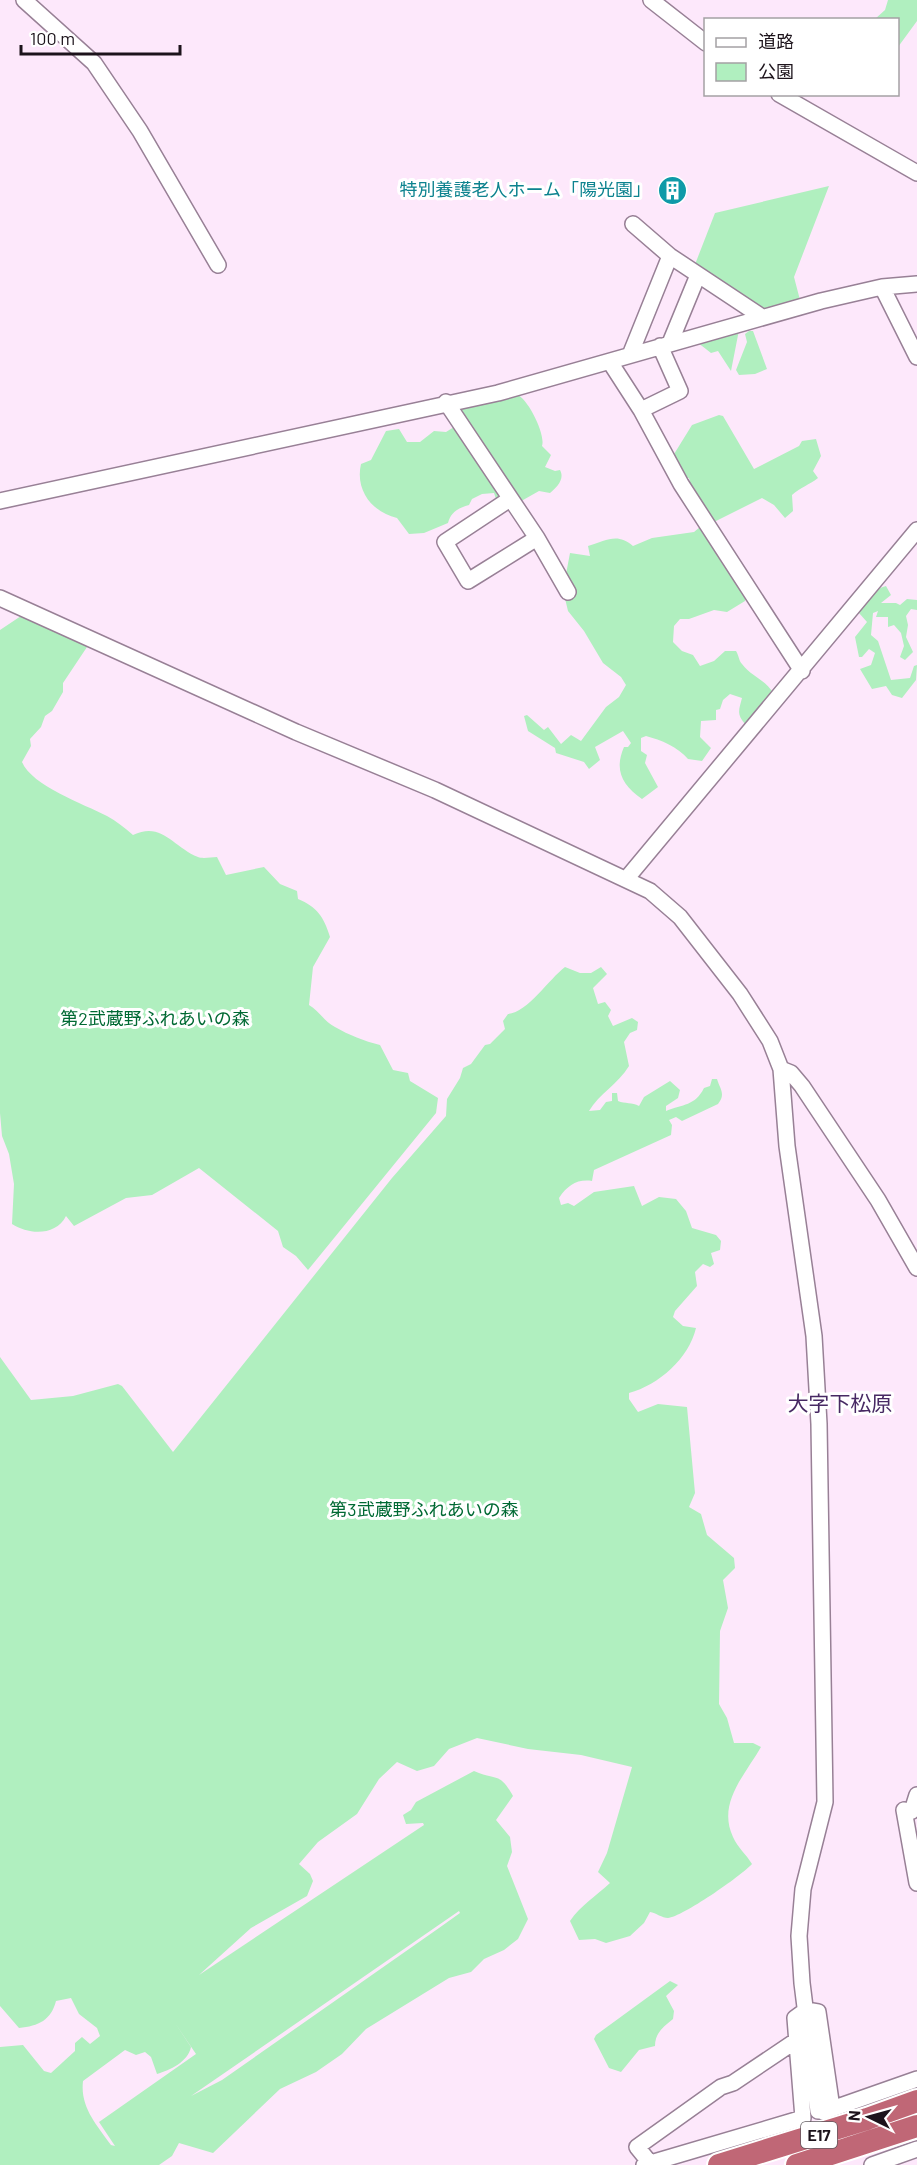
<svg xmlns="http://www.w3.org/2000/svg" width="917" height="2165" font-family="Barlow,'Noto Sans JP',sans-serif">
	<rect width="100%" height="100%" fill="#fde8fb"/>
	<!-- green -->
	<path fill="#b0efbf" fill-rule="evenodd" d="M888 0H917V21L898 47V20L875 19 885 10Z
		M829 186 794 277 800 300 759 311 694 267 715 213Z
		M739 330 731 371 718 351 711 353 697 342Z
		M749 331H753L767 369 755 374 739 375 736 370 747 342 745 334Z
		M516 394C528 398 546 435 542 446L551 455 545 467 555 471 560 470C565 479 557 487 550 493L539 491 516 504 497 502 494 493 482 494 472 499 469 505C458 508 451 512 448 523L424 533 409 534 397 518C372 512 355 490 361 464L371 460 386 431 399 429 407 442H420L434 431 446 432 454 427 458 410 477 402Z
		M719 415 723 416 754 469 799 446 802 441 816 439 821 456 813 471 818 478C809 485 801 487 792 495L793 511 785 518 774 505 762 498 714 522 711 539 712 547 721 555 746 595 745 601 727 612 714 610 689 619H680L674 626 673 642 682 651 693 655 700 666 714 661 725 651H736C739 656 739 661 742 664 753 678 765 679 774 694L746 725C736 714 739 710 742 698L730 694 723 700 720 709 716 710V720L701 721 700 737 711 748 702 761 688 759C678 747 661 740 646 736L641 738V751L647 755 645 763 658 787 642 799C622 785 614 770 624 747H628L631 743 623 731 595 747 600 760 589 769 584 762 556 753 555 748 528 731 524 716 527 715 544 730 548 727 561 744 571 735 581 741 606 707 619 697 626 685 621 677 603 663 584 631 568 611 563 590 570 553 590 556 588 546C606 541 617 532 633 546L652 538 694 532 700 527 689 478 677 477 671 459 692 425Z
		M886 586 891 595 881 603H896L900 605 907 599 917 600V610L911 609 906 616 908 625 906 637 913 652 905 660 900 657 904 646 901 633 894 625 888 627V617H876L878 611 873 613 871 635 878 641 891 680 910 678 914 666 917 665 916 680 902 698 892 695 886 686 872 689 860 669 871 665 875 653 869 649 862 657H859L855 637 867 622 859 613C865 603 873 589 886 586Z
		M21 616 69 634 87 647 63 683V692L52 711 45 716 41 727 30 739 31 746 22 762C32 786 84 804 107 816 116 821 125 828 133 835 162 821 173 847 198 857 203 859 211 857 217 857L226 875 264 867 280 884 297 891 298 899C317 907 324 917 330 937L313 967 309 1005C319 1011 325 1022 335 1027 349 1035 364 1041 380 1045L393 1070 408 1073 410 1081 438 1098 436 1113 308 1270 296 1256 283 1247 278 1231 199 1168 152 1195 126 1198 74 1226 66 1216C56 1236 29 1235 12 1224L14 1184 9 1154 2 1136 0 1113V630Z
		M565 967 580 973H591L601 967 607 974 593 988 598 1004 605 1002 611 1010 608 1016 613 1026 632 1018 638 1022 637 1030 630 1033 624 1042 629 1066C618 1084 599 1094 589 1111L600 1110 606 1102 612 1101V1093H617L618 1101C625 1104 632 1102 639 1106L644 1097 670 1081 680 1090 678 1098 666 1106V1111C683 1104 695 1106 704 1088L710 1086 712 1079H717C720 1089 726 1094 718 1104L682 1121 676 1117 669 1120 672 1125 671 1135 594 1170 592 1181C577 1179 568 1185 559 1198L561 1205 568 1203 574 1206 594 1192 634 1186 642 1206 659 1197 676 1199 686 1211 692 1228 716 1235 721 1241 720 1250 711 1253 714 1264 710 1267 703 1264 695 1272 697 1286 675 1311 673 1317 683 1326 696 1328C689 1358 659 1385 629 1393V1399L638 1412 658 1404 687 1407 695 1493 689 1507 701 1514 707 1535 734 1558 735 1568 723 1580 728 1608 720 1631 719 1704 727 1718 734 1743H753L761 1747C745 1775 717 1803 733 1837 738 1848 746 1854 752 1864 741 1876 682 1917 668 1918 662 1918 656 1913 650 1912L644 1923 630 1936 606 1943 595 1939 579 1940 570 1921C581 1905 595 1897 610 1883L598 1872 607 1853 632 1767 581 1755 528 1749 477 1738 449 1749 434 1766 417 1771 397 1762 379 1779 357 1814 318 1842 299 1864 310 1874 313 1881 307 1896 251 1928 199 1975 424 1825 423 1823 406 1824 403 1815 411 1810 416 1802 474 1771C496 1781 499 1771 513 1796L496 1820 510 1837 512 1852 507 1866 528 1919 518 1939 504 1950 484 1959 471 1972 449 1978 366 2029 342 2054 316 2072 280 2089 213 2153 179 2143 172 2156 159 2165H0V2047L23 2045 44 2071 51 2073 75 2051V2043L82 2037 90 2044 100 2036 97 2028 79 2014 71 1998 56 2001C51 2020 39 2026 19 2028L0 2006V1357L31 1400 73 1396 118 1384 122 1386 173 1452 392 1178 446 1116 447 1099 460 1078 463 1068 471 1064 485 1045 490 1044 505 1029 503 1021 508 1014C528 1012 549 979 565 967ZM459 1911 460 1913 439 1928 222 2080 191 2096ZM175 2023 196 2054 99 2122 115 2146 111 2145C96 2124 80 2107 83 2081L125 2050 136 2055 145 2052 151 2057 157 2074C170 2070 188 2062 191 2047Z
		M670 1981 678 1985 666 1996 674 2011 673 2019C663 2027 655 2033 655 2046L639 2050 621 2072 609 2068 594 2039 596 2035Z"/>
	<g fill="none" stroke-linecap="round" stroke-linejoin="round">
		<defs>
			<path id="minor" d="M24 0 94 63 140 131 218 265
				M651 0 706 43
				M779 94 917 173
				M633 224 670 256 762 317
				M882 287 917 357
				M670 343 698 275
				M630 355 670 256
				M610 362 641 410 681 484 802 671
				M446 402 537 538 568 592
				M641 410 680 391 660 346
				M510 499 445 542 468 581 537 538
				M0 501 498 393 821 301 882 287 917 284
				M0 598 296 732 435 790 650 891 680 917 740 994 770 1041 781 1069 787 1146 814 1336 819 1424 825 1802 803 1889 799 1936 802 1983 818 2111
				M627 878 917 530
				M781 1069 791 1073 802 1086 878 1200 917 1268
				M904 1810 917 1883
				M912 1811 917 1795
				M823 2112 917 2079
				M650 2163 637 2147 721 2087 733 2083 797 2040
				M644 2165 803 2118 795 2018 806 2010 818 2012 832 2108
				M872 2165 917 2149"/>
			<path id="highway" d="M719 2165 867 2119 917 2101
				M797 2165 917 2126"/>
		</defs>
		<!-- minor casing -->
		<use href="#minor" stroke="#988096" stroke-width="18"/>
		<!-- highway casing -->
		<use href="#highway" stroke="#fff" stroke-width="26"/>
		<!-- minor -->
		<use href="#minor" stroke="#fff" stroke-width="15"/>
		<!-- highway -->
		<use href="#highway" stroke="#c06776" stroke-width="22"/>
	</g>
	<!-- icons -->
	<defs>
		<symbol id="building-disc" viewBox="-11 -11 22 22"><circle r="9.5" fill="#0f9aa8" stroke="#fff"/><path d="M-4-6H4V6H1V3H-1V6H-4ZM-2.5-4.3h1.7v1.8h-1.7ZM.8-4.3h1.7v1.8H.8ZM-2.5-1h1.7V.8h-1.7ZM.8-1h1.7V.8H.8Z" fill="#fff"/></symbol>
	</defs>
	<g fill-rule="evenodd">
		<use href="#building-disc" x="656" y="174" width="33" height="33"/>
	</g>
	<g text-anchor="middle" stroke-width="6" stroke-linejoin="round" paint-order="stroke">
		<!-- shield labels -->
		<rect fill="#fff" stroke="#605a5f" stroke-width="1.5" x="801" y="2122" width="36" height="26" rx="4.5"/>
		<g font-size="16" font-weight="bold" fill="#1c131b">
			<text x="819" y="2141">E17</text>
		</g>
		<!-- culture labels -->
		<g font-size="18" fill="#0d838f" stroke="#fff" text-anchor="end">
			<text x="651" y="196">特別養護老人ホーム「陽光園」</text>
		</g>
		<!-- park labels -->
		<g font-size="18" fill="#006933" stroke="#fff">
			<text x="155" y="1025">第2武蔵野ふれあいの森</text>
			<text x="424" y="1516">第3武蔵野ふれあいの森</text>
		</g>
		<!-- quarter labels -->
		<g font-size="21" fill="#472963" stroke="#fff">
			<text x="840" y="1411">大字下松原</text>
		</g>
	</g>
	<!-- legend -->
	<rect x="704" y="18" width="195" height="78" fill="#ffffff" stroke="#a4a1a4" stroke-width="1.5"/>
	<rect x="716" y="38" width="30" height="9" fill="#ffffff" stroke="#a4a1a4" stroke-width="1.5"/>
	<text x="758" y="48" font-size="18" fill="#1c131b">道路</text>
	<rect x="716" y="63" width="30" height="18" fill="#b0efbf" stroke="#a4a1a4" stroke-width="1.5"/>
	<text x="758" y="78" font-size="18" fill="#1c131b">公園</text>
	<!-- north arrow -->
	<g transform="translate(869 2117) rotate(275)" stroke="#ffffff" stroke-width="4.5" paint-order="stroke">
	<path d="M0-4.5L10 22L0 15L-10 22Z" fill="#1c131b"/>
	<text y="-9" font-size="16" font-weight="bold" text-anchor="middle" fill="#1c131b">N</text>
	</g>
	<!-- scale -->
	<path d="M21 45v9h159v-9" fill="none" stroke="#1c131b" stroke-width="3"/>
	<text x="30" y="45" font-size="18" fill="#1c131b" stroke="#ffffff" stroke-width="4.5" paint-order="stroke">100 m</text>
</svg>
